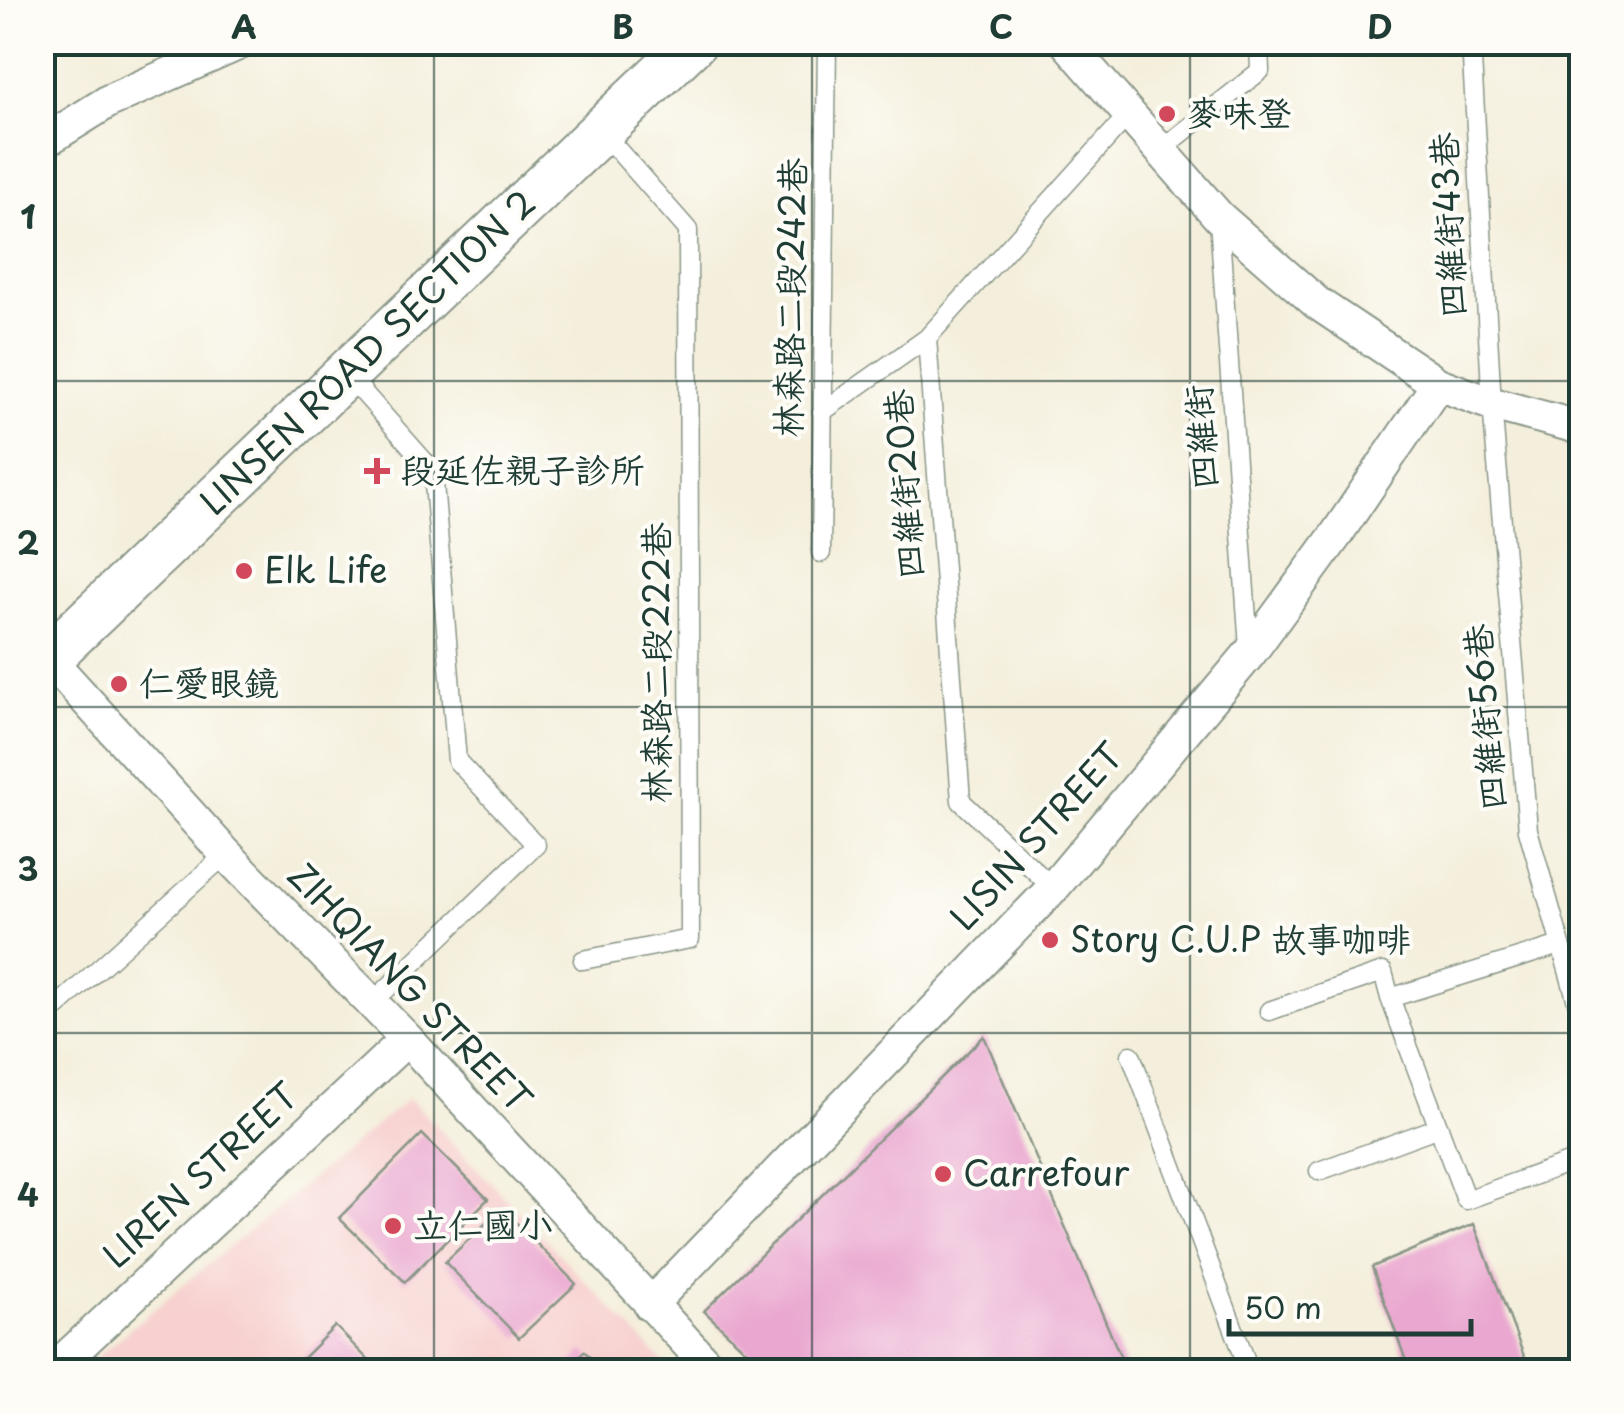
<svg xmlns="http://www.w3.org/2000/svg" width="1624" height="1414" font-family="'Playpen Sans','LXGW WenKai TC',sans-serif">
	<rect width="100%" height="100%" fill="#fdfcf7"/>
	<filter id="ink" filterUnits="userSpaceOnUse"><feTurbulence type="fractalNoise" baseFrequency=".01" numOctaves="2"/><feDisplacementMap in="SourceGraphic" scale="20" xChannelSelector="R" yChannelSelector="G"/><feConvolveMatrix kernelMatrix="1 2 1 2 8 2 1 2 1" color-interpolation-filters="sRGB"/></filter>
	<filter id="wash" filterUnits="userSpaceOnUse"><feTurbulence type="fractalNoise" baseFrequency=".0048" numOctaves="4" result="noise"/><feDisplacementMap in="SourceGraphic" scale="40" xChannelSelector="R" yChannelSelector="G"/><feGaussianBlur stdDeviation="2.25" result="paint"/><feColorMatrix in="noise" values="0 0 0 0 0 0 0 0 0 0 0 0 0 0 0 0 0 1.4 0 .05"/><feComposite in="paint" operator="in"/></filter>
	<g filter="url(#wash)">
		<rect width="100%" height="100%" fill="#f4efdc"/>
		<!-- built -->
		<path fill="#f7d0cf" d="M409 1098 672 1371 82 1372 101 1353Z"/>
		<g id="blocks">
			<!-- building -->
			<path fill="#eaa8d0" d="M984 1036 1127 1372H769L704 1311Z
				M422 1134 488 1199 405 1282 339 1218Z
				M502 1208 576 1284 519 1338 445 1262Z
				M1474 1224 1530 1372H1410L1372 1267Z
				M335 1326 380 1372H289Z
				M584 1351 605 1372H563Z"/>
		</g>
	</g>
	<g filter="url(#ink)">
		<use href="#blocks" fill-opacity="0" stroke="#8a9688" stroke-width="2.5"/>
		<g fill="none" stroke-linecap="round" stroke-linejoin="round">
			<defs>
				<path id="lane" d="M1471 42 1492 404 1528 830 1582 1019
					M1162 149 1260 71 1259 42
					M1219 220 1249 648
					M346 373 433 471 457 761 536 845 371 1004
					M822 412 927 338
					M821 553 827 42
					M1053 888 961 801 927 338 1130 113
					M1560 945 1390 998 1466 1200 1582 1158
					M583 960 690 939 688 230 602 132
					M1269 1011 1383 972 1390 998
					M42 1020 226 854
					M1131 1055 1250 1372
					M1319 1171 1439 1127"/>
				<path id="street" d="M1066 42 1219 217 1317 303 1438 384 1492 404 1582 428
					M42 143 109 101 242 42
					M48 658 226 854 407 1039 714 1372
					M650 1305 1053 888 1250 653 1336 535 1438 384
					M51 1372 407 1039"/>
				<path id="secondary" d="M42 664 694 42"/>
			</defs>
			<!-- lane casing -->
			<use href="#lane" stroke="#8a9688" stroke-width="21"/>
			<!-- street casing -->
			<use href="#street" stroke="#8a9688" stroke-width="36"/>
			<!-- secondary casing -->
			<use href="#secondary" stroke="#8a9688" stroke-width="49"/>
			<!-- lane -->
			<use href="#lane" stroke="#fff" stroke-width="18"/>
			<!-- street -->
			<use href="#street" stroke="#fff" stroke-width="32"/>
			<!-- secondary -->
			<use href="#secondary" stroke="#fff" stroke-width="45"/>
		</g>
	</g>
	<!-- grid -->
	<path fill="none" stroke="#1f3d34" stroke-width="2.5" stroke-opacity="0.55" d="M434 42V1372M812 42V1372M1190 42V1372M42 381H1582M42 707H1582M42 1033H1582"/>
	<!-- markers -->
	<g fill="#d1495b" stroke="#fdfcf7" stroke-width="4">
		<circle cx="1167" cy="114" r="10"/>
		<path d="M372 456h10v10h10v10h-10v10h-10v-10h-10v-10h10z"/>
		<circle cx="244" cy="571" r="10"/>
		<circle cx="119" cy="684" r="10"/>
		<circle cx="1050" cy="940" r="10"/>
		<circle cx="943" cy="1174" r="10"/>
		<circle cx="393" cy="1226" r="10"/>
	</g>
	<g text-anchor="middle" stroke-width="8" stroke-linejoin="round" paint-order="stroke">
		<!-- poi labels -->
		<g font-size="35" fill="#1f3d34" stroke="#fdfcf7" text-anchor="start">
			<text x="1187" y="126">麥味登</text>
			<text x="400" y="483">段延佐親子診所</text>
			<text x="264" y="583">Elk Life</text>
			<text x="139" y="696">仁愛眼鏡</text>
			<text x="1070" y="952">Story C.U.P 故事咖啡</text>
			<text x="963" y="1186">Carrefour</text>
			<text x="413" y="1238">立仁國小</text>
		</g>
		<!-- street labels -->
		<g font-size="35" fill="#1f3d34" stroke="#fdfcf7">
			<text transform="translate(1449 225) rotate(-93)" y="12">四維街43巷</text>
			<text transform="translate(791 298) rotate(-89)" y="12">林森路二段242巷</text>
			<text transform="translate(368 353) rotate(-44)" y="12">LINSEN ROAD SECTION 2</text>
			<text transform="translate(1202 437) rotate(-94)" y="12">四維街</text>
			<text transform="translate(905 484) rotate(-94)" y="12">四維街20巷</text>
			<text transform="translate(657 663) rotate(-90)" y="12">林森路二段222巷</text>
			<text transform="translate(1486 717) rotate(-95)" y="12">四維街56巷</text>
			<text transform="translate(1037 837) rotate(-48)" y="12">LISIN STREET</text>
			<text transform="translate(409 988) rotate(46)" y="12">ZIHQIANG STREET</text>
			<text transform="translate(201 1176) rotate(-43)" y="12">LIREN STREET</text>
		</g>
	</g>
	<!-- margin -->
	<rect width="1624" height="1414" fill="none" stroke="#fdfcf7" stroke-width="110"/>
	<!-- scale -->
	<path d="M1229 1319v15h242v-15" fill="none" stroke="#1f3d34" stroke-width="5"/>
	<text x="1244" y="1319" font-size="30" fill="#1f3d34" stroke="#fdfcf7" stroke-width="8" paint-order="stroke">50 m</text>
	<rect x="55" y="55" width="1514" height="1304" fill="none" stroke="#1f3d34" stroke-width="4"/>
	<g font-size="32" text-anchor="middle" font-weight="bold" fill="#1f3d34">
		<text x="244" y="39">A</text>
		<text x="623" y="39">B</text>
		<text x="1001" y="39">C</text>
		<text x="1380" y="39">D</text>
		<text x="28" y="229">1</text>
		<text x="28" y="555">2</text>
		<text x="28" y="881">3</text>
		<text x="28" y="1207">4</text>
	</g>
</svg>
